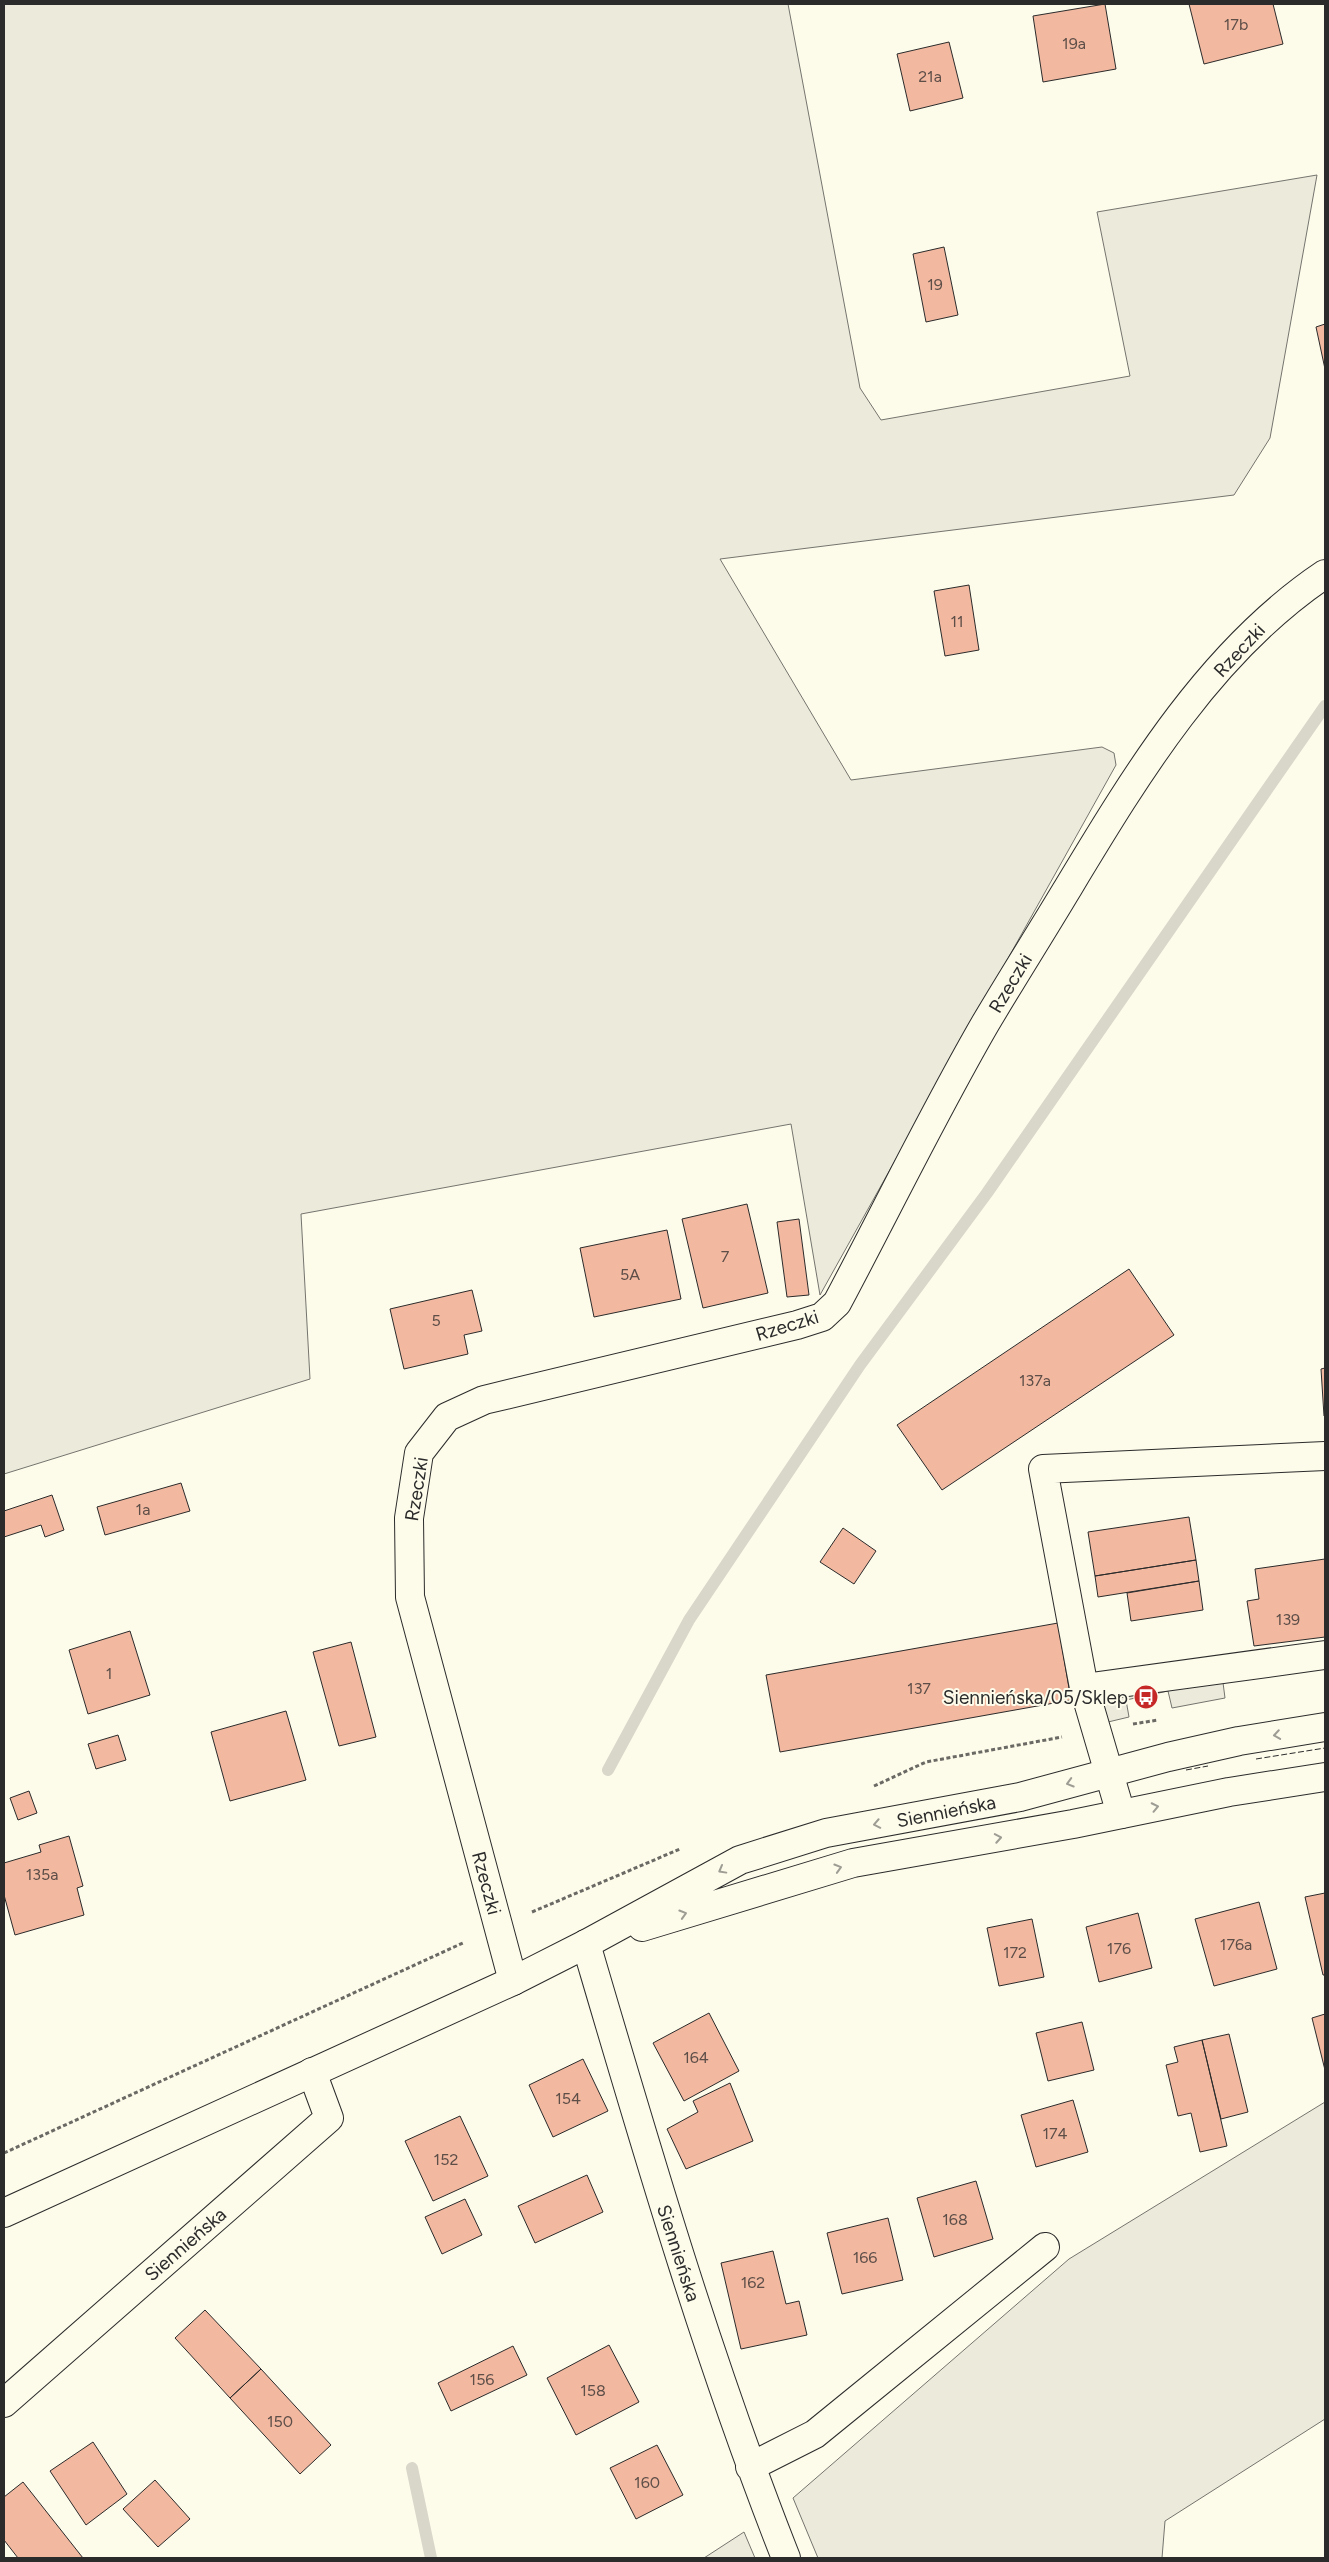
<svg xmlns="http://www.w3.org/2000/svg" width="1329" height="2562" font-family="Figtree,sans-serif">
	<rect width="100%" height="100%" fill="#fdfbea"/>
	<!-- green -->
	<path fill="#ecebdb" stroke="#74746e" d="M4 4H788L860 388 881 420 1130 376 1097 212 1317 175 1270 438 1234 495 720 559 851 780 1102 747 1114 753 1116 765 820 1295 791 1124 301 1214 310 1379 4 1474Z
		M1222 1675 1225 1698 1172 1708 1168 1691 1126 1700 1129 1717 1108 1722 1103 1702 1111 1692Z
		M1325 2102V2419L1165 2521 1162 2558H818L793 2498 1069 2259Z
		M744 2532 755 2558H704Z"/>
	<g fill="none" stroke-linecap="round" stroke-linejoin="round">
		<!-- stream -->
		<path stroke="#d8d7c9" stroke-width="12" d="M608 1770 689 1620 860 1365 987 1193 1325 706
			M412 2468 431 2558"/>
	</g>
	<!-- building -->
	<path fill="#f2b8a0" stroke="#2b2b2b" d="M1105 4 1116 69 1043 82 1033 16Z
		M1189 4H1273L1283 44 1204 64Z
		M949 42 963 98 910 111 897 54Z
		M944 247 958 315 926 322 913 254Z
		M1325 324V369L1316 327Z
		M969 585 979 650 945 656 934 591Z
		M747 1204 768 1293 703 1308 682 1219Z
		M799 1219 809 1295 787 1297 777 1222Z
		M667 1230 681 1299 594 1317 580 1248Z
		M1129 1269 1174 1335 942 1490 897 1425Z
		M472 1290 482 1331 464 1335 468 1354 404 1369 390 1309Z
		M1325 1368V1416H1324L1321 1369Z
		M181 1483 190 1511 105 1535 97 1507Z
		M52 1495 64 1530 45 1537 41 1525 4 1537V1511Z
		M1189 1517 1196 1560 1095 1576 1088 1532Z
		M843 1528 876 1551 854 1584 820 1562Z
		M1325 1559V1637L1254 1646 1247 1601 1259 1599 1255 1569Z
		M1196 1560 1199 1581 1098 1597 1095 1576Z
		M1199 1581 1203 1610 1131 1621 1127 1593Z
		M1058 1623 1071 1700 780 1752 766 1675Z
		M130 1631 150 1695 88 1714 69 1650Z
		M351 1642 376 1737 339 1746 313 1652Z
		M286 1711 306 1780 230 1801 211 1732Z
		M118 1735 126 1760 96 1769 88 1744Z
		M29 1791 37 1813 18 1820 10 1798Z
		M69 1836 83 1886 77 1888 84 1915 15 1935 4 1895V1863L41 1852 39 1845Z
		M1325 1893V1975H1323L1305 1897Z
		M1259 1902 1277 1969 1214 1986 1195 1919Z
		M1138 1913 1152 1968 1099 1982 1086 1927Z
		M1032 1919 1044 1977 999 1986 987 1928Z
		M709 2013 739 2071 684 2101 653 2043Z
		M1325 2014V2070L1312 2018Z
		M1082 2022 1094 2070 1048 2081 1036 2033Z
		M1229 2034 1248 2112 1221 2119 1202 2040Z
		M1202 2040 1227 2146 1200 2152 1191 2113 1178 2116 1166 2065 1178 2062 1174 2047Z
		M583 2059 608 2111 553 2137 529 2085Z
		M730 2083 753 2141 686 2169 667 2129 698 2112 693 2101Z
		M1073 2100 1088 2152 1036 2167 1021 2115Z
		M460 2116 488 2176 433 2201 405 2141Z
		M587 2175 603 2212 535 2243 518 2206Z
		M976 2181 993 2239 934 2257 917 2198Z
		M465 2199 482 2235 442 2254 425 2217Z
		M888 2218 903 2280 842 2294 827 2233Z
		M773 2251 786 2304 799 2301 807 2335 741 2349 721 2263Z
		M205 2310 261 2369 230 2398 175 2338Z
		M609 2345 639 2402 576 2435 547 2378Z
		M513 2346 527 2375 451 2411 438 2383Z
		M261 2369 331 2445 300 2474 230 2398Z
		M93 2442 127 2494 86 2525 50 2471Z
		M657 2445 683 2495 636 2519 610 2468Z
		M155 2480 190 2519 158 2547 123 2509Z
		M23 2482 83 2558H18L4 2540V2497Z"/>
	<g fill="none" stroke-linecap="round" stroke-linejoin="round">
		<defs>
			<path id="minor" d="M1084 1688 1325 1655
				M1121 1814 1084 1688 1043 1469 1325 1456
				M586 1944C647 2151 707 2358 786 2558
				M513 1981 410 1597 409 1518 419 1453 447 1417 484 1400 797 1325 822 1317 837 1303C886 1211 933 1114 985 1024 1011 980 1039 936 1066 891 1136 775 1210 651 1325 574
				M4 2403 329 2118 312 2072
				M750 2467 815 2434 1045 2247"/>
			<path id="major" d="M642 1927 853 1863 1073 1824 1229 1792 1325 1777
				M4 2213 513 1981 586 1944 740 1860 826 1833 1020 1797 1168 1757 1239 1741 1325 1727"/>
		</defs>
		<!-- minor casing -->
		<use href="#minor" stroke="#2b2b2b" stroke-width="30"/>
		<!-- major casing -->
		<use href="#major" stroke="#2b2b2b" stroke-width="30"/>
		<!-- path -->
		<path stroke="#6a6964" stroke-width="3" stroke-dasharray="4 2.5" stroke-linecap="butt" d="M1133 1724 1158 1720
			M874 1786 926 1762 1062 1737
			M532 1912 680 1849
			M4 2153 465 1942"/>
		<!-- minor -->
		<use href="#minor" stroke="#fdfbea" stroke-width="28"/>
		<!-- major -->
		<use href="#major" stroke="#fdfbea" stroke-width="28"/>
		<!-- fence -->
		<path stroke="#2b2b2b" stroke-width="1" stroke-dasharray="6 2.5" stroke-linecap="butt" d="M1256 1759 1325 1748
			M1186 1770 1208 1766"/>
	</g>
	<!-- one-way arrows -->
	<defs><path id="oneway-chevron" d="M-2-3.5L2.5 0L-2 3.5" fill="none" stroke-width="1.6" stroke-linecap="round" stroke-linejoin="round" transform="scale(1.25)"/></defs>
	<g stroke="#9e9d94">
		<use href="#oneway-chevron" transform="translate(1277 1735) rotate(171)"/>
		<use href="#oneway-chevron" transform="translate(1070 1783) rotate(164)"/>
		<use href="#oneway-chevron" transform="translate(1155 1807) rotate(-12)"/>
		<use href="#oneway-chevron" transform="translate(877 1824) rotate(169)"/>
		<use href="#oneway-chevron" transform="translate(998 1838) rotate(-10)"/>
		<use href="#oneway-chevron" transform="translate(838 1868) rotate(-17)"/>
		<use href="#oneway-chevron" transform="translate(722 1870) rotate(151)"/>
		<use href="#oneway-chevron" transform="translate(683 1914) rotate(-17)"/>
	</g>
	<!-- icons -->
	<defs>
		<symbol id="bus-disc" viewBox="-11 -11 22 22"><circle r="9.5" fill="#c62828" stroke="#fdfbea"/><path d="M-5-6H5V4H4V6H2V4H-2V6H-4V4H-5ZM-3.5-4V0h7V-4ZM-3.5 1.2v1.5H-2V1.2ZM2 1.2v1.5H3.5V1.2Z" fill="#fff"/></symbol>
	</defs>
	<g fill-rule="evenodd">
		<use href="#bus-disc" x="1132" y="1683" width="28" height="28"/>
	</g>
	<g text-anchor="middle" stroke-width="4" stroke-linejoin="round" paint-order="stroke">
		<!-- number labels -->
		<g font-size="16" fill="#5d4e48">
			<text x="1236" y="30">17b</text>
			<text x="1074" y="49">19a</text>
			<text x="930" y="82">21a</text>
			<text x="935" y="290">19</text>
			<text x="957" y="627">11</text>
			<text x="725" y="1262">7</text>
			<text x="630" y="1280">5A</text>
			<text x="436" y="1326">5</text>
			<text x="1035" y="1386">137a</text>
			<text x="143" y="1515">1a</text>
			<text x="1288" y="1625">139</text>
			<text x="109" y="1679">1</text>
			<text x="919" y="1694">137</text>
			<text x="42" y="1880">135a</text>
			<text x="1236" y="1950">176a</text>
			<text x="1119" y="1954">176</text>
			<text x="1015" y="1958">172</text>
			<text x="696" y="2063">164</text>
			<text x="568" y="2104">154</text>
			<text x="1055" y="2139">174</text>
			<text x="446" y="2165">152</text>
			<text x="955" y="2225">168</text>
			<text x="865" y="2263">166</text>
			<text x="753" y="2288">162</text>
			<text x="482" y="2385">156</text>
			<text x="593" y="2396">158</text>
			<text x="280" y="2427">150</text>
			<text x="647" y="2488">160</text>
		</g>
		<!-- street labels -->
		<g font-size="19" fill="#2b2b2b" stroke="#fdfbea">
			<text transform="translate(1239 650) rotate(-47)" y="7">Rzeczki</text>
			<text transform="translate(1010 983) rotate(-59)" y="7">Rzeczki</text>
			<text transform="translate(787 1325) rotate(-17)" y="7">Rzeczki</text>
			<text transform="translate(416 1489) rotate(-81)" y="7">Rzeczki</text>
			<text transform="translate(946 1811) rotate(-11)" y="7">Siennieńska</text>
			<text transform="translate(487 1883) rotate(75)" y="7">Rzeczki</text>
			<text transform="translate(185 2244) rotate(-41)" y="7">Siennieńska</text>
			<text transform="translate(679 2253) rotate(72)" y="7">Siennieńska</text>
		</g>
		<!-- poi labels -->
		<g font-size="19" fill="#2b2b2b" stroke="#fdfbea" text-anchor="end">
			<text x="1128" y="1704">Siennieńska/05/Sklep</text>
		</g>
	</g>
	<!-- border -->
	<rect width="1329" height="2562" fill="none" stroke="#2b2b2b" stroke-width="10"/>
</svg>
